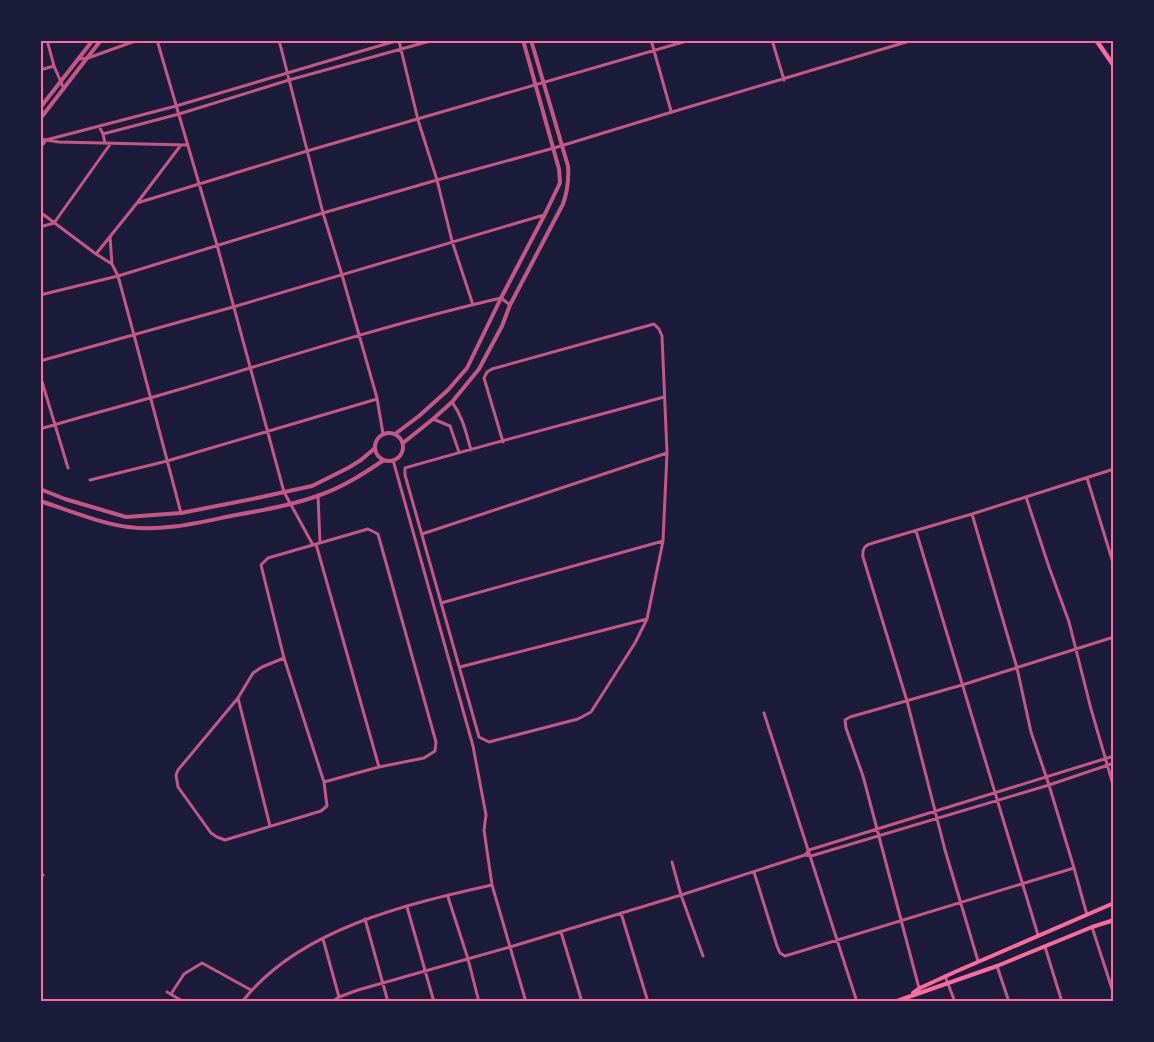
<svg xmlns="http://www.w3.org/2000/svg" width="1154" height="1042" font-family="'Space Grotesk',sans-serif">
	<rect width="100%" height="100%" fill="#1b1b3a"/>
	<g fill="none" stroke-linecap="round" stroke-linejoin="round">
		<!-- minor -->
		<path stroke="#c65784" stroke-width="3" d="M47 40 54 66 64 89
			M157 40 217 245 284 492 313 545
			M279 40 323 213 342 275 377 398 383 434
			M651 40 671 111
			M772 40 784 80
			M399 41 418 120 437 180 452 241 473 305
			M79 59 88 58 138 40
			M40 70 54 66
			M99 126 103 134 105 143
			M103 134 179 114 289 80 434 40
			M40 139 59 142 187 145
			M40 148 46 140 176 106 399 40
			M137 203 307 151 690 40
			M40 212 96 254 112 264
			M40 227 54 223 111 143
			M110 237 112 264 118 276 134 335 181 513
			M96 254 137 203 181 145
			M40 295 118 276 323 213 437 180 554 148 672 112 913 40
			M40 361 233 307 544 215
			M40 375 68 468
			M452 402C463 417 466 433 471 450
			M433 419 450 426 459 452
			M40 429C87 415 134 403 181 389 287 357 393 323 501 298L510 305
			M503 442 484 378 487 372 492 369 654 324 659 329 662 336 667 453 663 541 647 619 635 643 591 712 578 719 489 742 479 737 405 475V468C491 443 578 421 664 397
			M393 460 473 746 486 815 484 830 492 885 526 1002
			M1087 478 1114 566
			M90 480 167 461 377 399
			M318 496 320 543
			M1026 497 1049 567 1069 622 1091 709 1114 788
			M972 514 1017 668 1031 732 1049 785 1074 868 1087 915
			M916 531 1038 935
			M422 534 667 453
			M316 544 379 767
			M441 603 663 541
			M284 658 262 667 253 673 238 698 178 770 176 775 178 787 211 833 217 837 225 840 321 811 327 806 324 782 379 767 424 758 435 751 436 742 378 534 368 529 268 558 261 565 284 658 324 782
			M460 667 647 619
			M238 698 270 826
			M764 713 857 1002
			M805 855 809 850 1114 756
			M672 862 681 895 703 956
			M754 872 777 946 780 953 785 956 1074 868
			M40 876 43 875
			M448 897 468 959 479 1002
			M407 907 434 1002
			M621 913 648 1002
			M365 919 388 1002
			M1092 927 1114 995
			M561 932 582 1002
			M323 939 339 997
			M1045 947 1062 1002
			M978 961 945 850 907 701 863 557C862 548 865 545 873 543L972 514 1114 469
			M997 966 1009 1002
			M945 976 955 1002
			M919 988 863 776 846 728 845 720 850 717 962 685 1114 637
			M167 992 184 1002
			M171 994 184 974 202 963 251 990
			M242 1002C298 929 407 904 492 885
			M332 1002 339 997 358 990 510 947 681 895 805 855 811 856 1049 785 1114 763"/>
		<!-- tertiary -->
		<path stroke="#c65784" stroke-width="4" d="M40 108 93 40
			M40 119 101 40
			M375 447a14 14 0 1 1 28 0a14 14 0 1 1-28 0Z
			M395 434 419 416 448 390 467 368 501 298 545 214 560 183 559 169 523 40
			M403 443 433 419 452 402 479 369 502 326 510 305 563 204C568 190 569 180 568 166L531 40
			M40 489 65 499 126 517 181 513 257 498 312 486 348 468 361 460 375 448
			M40 501C68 510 99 523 128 527 163 532 201 522 236 515 264 510 293 505 320 495 343 487 363 474 384 460"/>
		<!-- secondary -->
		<path stroke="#ff6b9d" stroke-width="4" d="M913 993 920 988 957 971 1114 903
			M894 1002 997 966 1092 927 1114 920"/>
		<!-- primary -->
		<path stroke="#ff6b9d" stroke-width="4.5" d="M1096 40 1114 66"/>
	</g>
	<!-- border -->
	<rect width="1154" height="1042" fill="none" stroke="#1b1b3a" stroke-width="84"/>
	<rect x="42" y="42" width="1070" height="958" fill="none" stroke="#ff6b9d" stroke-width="2"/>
</svg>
